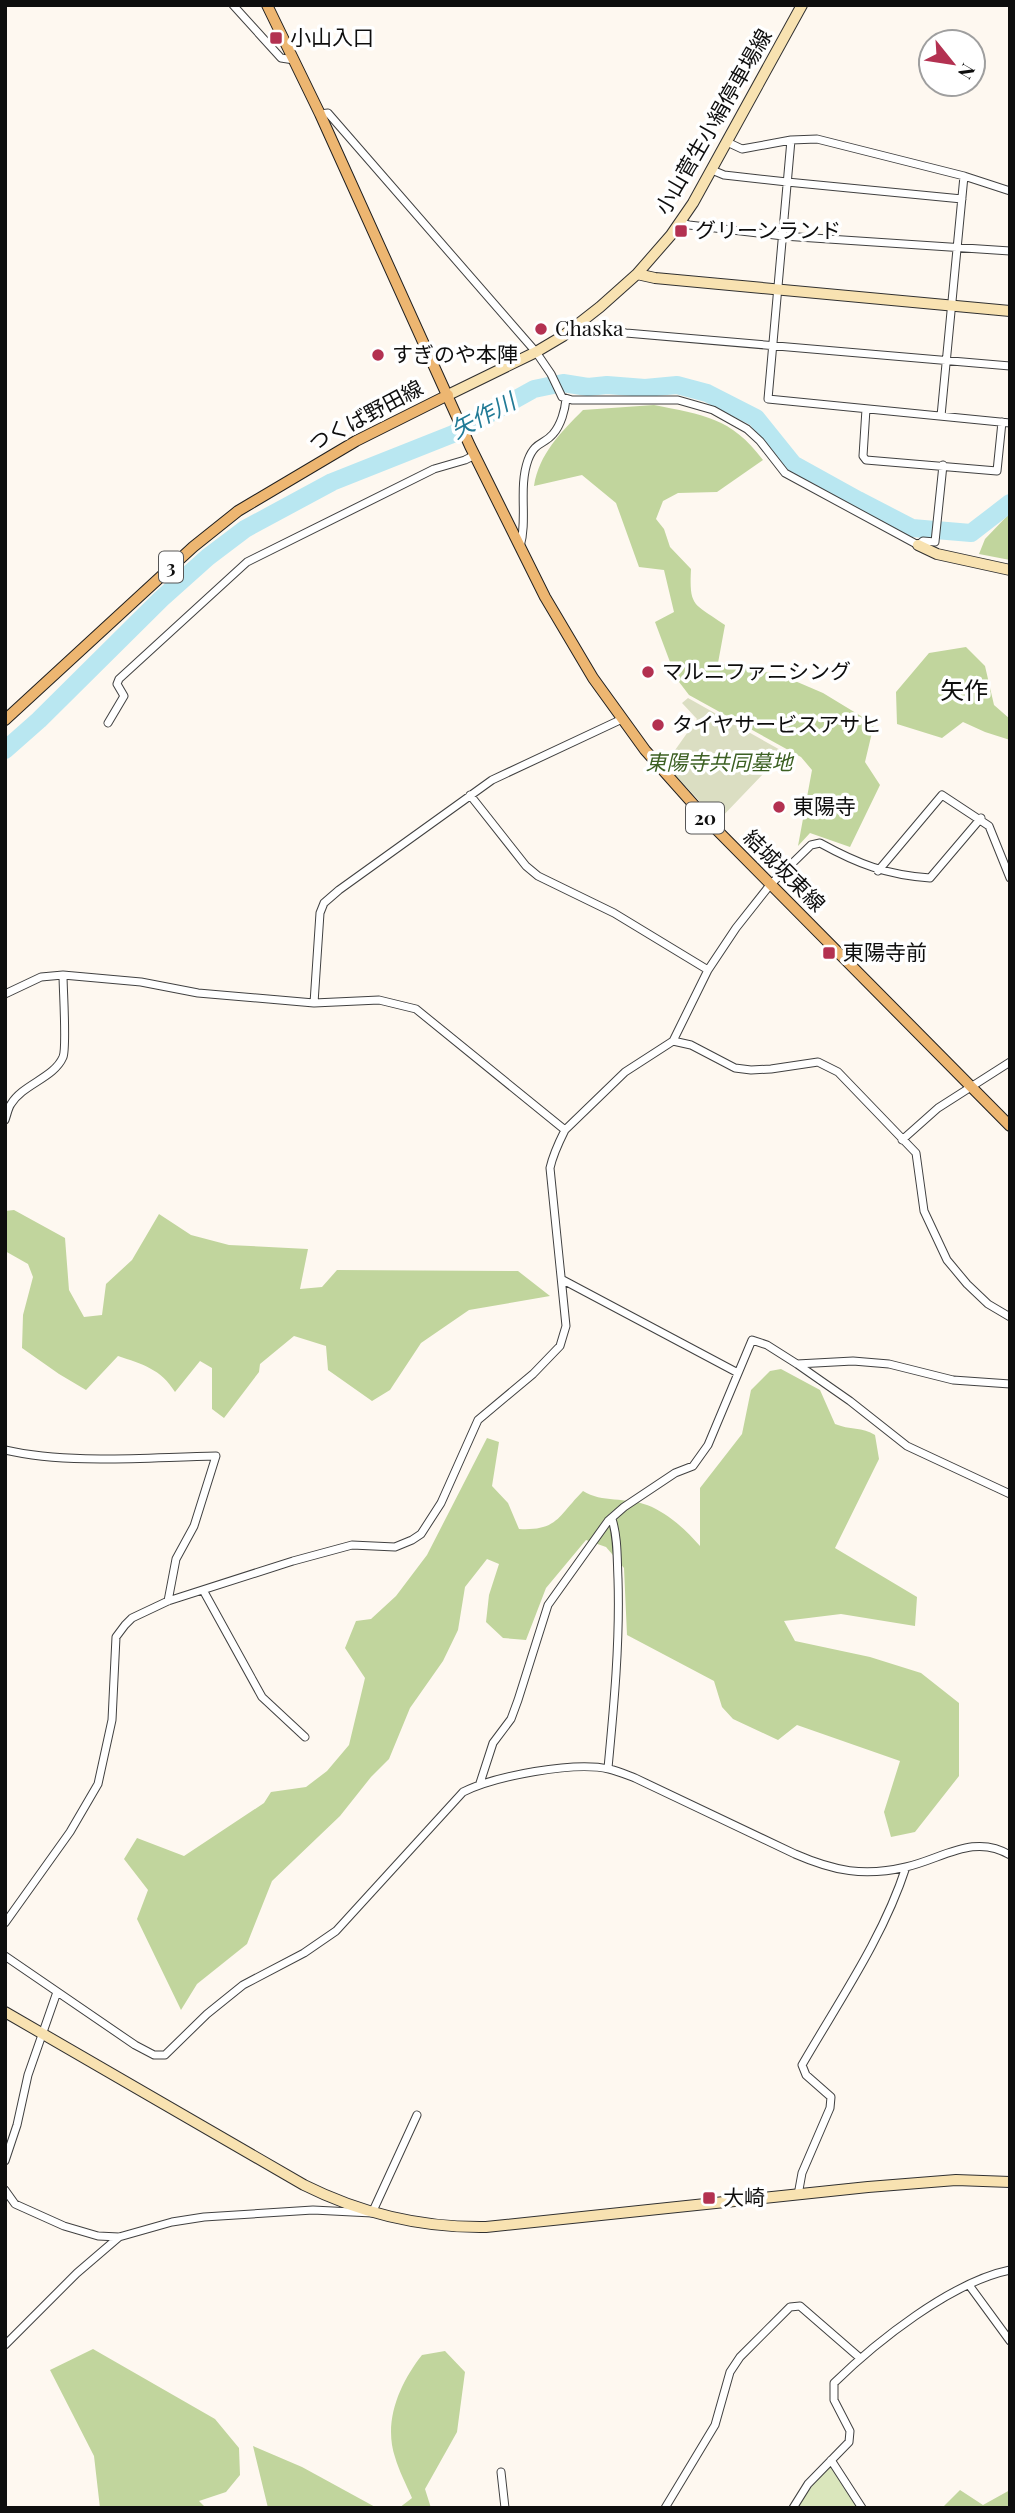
<svg xmlns="http://www.w3.org/2000/svg" width="1015" height="2513" font-family="'Playfair Display','Noto Sans JP',serif">
	<rect width="100%" height="100%" fill="#fef8f0"/>
	<!-- green -->
	<path fill="#dae6bc" d="M831 2460 860 2508H796Z"/>
	<!-- forest -->
	<path fill="#c1d59d" d="M654 405C703 415 731 417 763 460L717 492 678 493 663 501 656 519 664 529 670 547 691 569C689 608 694 603 725 625L718 663 781 675 823 693 874 724 865 762 880 785 850 847 810 833 798 846 812 770 801 757 689 695 676 678 655 622 674 612 664 570 639 567 616 503 582 475 534 486C539 454 561 432 583 410Z
		M1010 513V560L979 554 985 539Z
		M966 647 985 666 994 705 1010 719V740L985 732 963 722 942 738 897 724 896 692 929 653Z
		M14 1210 65 1238 69 1290 84 1317 102 1315 106 1284 132 1260 159 1214 191 1235 229 1245 308 1249 300 1289 322 1287 337 1270 518 1271 550 1296 469 1310 421 1343 390 1390 372 1401 328 1370 326 1346 294 1336 260 1364 259 1372 224 1418 212 1409V1368L200 1361 175 1392C161 1369 142 1364 118 1356L86 1390 59 1374 22 1348 23 1315 33 1277 28 1264 5 1251V1211Z
		M781 1369 820 1390 835 1424C849 1430 863 1427 875 1435L879 1459 835 1548 917 1597 915 1626 841 1614 784 1621 795 1641 870 1657 921 1673 959 1703V1776L915 1832 891 1837 884 1812 900 1761 797 1725 778 1740 733 1719 722 1707 714 1681 627 1635 624 1568 606 1547 586 1540 546 1588 526 1640 503 1638 486 1622 489 1595 499 1564 487 1559 465 1587 458 1630 443 1661 410 1708 389 1759 371 1777 340 1816 272 1881 247 1944 197 1984 181 2010 137 1919 148 1890 124 1859 137 1838 184 1856 264 1803 271 1792 306 1787 327 1771 349 1745 365 1678 345 1648 356 1621 371 1619 396 1596 427 1555 487 1438 499 1442 492 1486 508 1503 519 1529C558 1531 558 1516 583 1491 602 1503 626 1497 647 1505 668 1513 686 1530 700 1546V1488L742 1434 751 1390 770 1371Z
		M93 2349 215 2419 239 2448 240 2475 226 2492 199 2501 206 2508H100L94 2456 50 2370Z
		M445 2351 465 2372 457 2432 425 2489 431 2508H399L412 2498C406 2484 399 2471 395 2457 383 2421 400 2383 422 2355Z
		M253 2446 302 2467 377 2508H268Z
		M960 2490 983 2505 1010 2490V2508H942Z"/>
	<!-- cemetery -->
	<path fill="#dbdec2" d="M688 698 784 752 718 821 662 761 673 753 697 719 682 703Z"/>
	<g fill="none" stroke-linecap="round" stroke-linejoin="round">
		<!-- river -->
		<path stroke="#b9e7f1" stroke-width="18" d="M5 750 39 720 161 599 208 557 245 529 332 482 453 434 534 389 563 383 588 387 607 385 645 388 677 385 707 393 756 418 793 464 858 500 912 528 971 533 1010 503"/>
		<defs>
			<path id="street" d="M233 5 281 58 294 60
				M320 114 328 113 536 352 551 374 562 397 572 400H678L713 410 747 429 760 441 785 473 918 545 923 541 935 542 943 465
				M791 140 768 399 1010 423
				M727 142 742 149 791 140 817 139 964 176 1010 191
				M712 170 724 175 787 182 962 199
				M680 222 689 225 783 236 1010 251
				M580 323 587 327 626 333 1010 366
				M866 409 863 456 866 460 997 471 1002 422
				M941 416 964 176
				M520 547C528 519 518 488 528 460 535 441 544 445 553 434 561 425 565 410 566 399
				M108 723 124 696 117 684 119 679 247 562 434 469 465 460 475 455
				M470 795 526 866 538 876 614 913 708 970
				M878 871 942 795 989 826 1010 878
				M5 994 41 977 63 975 141 982 198 993 314 1003 379 1000 416 1009 565 1130
				M314 1003 320 913 324 903 339 890 492 780 620 720
				M673 1041 691 1045 735 1068 751 1070 771 1069 818 1062 838 1072 916 1153 924 1211 947 1260 967 1284 988 1304 1010 1317
				M5 1120C7 1115 8 1108 11 1104 23 1084 54 1078 63 1057 67 1047 63 990 63 975
				M902 1140 938 1108 1010 1062
				M563 1280 738 1373
				M797 1364 853 1361 889 1364 953 1380 1010 1384
				M5 1450C71 1465 149 1457 216 1456L194 1526 176 1559 168 1601
				M203 1590 262 1697 305 1737
				M608 1768C614 1705 620 1642 618 1579 617 1559 618 1538 612 1519
				M480 1783 493 1743 511 1719 518 1700 548 1605 608 1521 624 1507 675 1473 693 1466 708 1445 752 1340 767 1345 797 1364 850 1401 907 1446 1010 1494
				M5 1923 70 1832 98 1784 112 1720 116 1637 125 1625 132 1618 168 1601 293 1561 352 1545 395 1547 412 1540 421 1534 441 1503 478 1420 533 1374 560 1346 566 1326 550 1168C553 1154 559 1142 565 1130L625 1072 673 1041 708 970 736 928 770 885 811 845 820 843C858 864 887 875 930 878L981 818
				M5 1956 135 2045 154 2055H165L207 2014 243 1985 304 1953 336 1931 463 1792C495 1776 574 1761 609 1769 618 1771 627 1775 635 1778L795 1854C834 1871 864 1877 906 1867 942 1859 974 1833 1010 1855
				M5 2161 17 2125 28 2075 57 1992
				M5 2190 15 2204 64 2226 98 2236 119 2237 172 2222 204 2217 313 2210 372 2213 417 2115
				M798 2195 802 2173 830 2108 831 2097 806 2075 802 2065C839 2001 883 1938 906 1867
				M969 2285 1010 2341
				M5 2345 77 2273 119 2237
				M831 2460 862 2508
				M501 2472 505 2508
				M665 2508 715 2425 730 2372 740 2357 790 2307 800 2306 860 2358
				M793 2508 808 2484 849 2442 850 2431 834 2400V2383C876 2342 951 2282 1010 2270"/>
			<path id="secondary" d="M637 274 655 278 1010 311
				M448 395 536 352 563 336 600 307 637 274 671 235 693 203 802 5
				M918 545 937 554 1010 570
				M5 2012 304 2185C362 2214 421 2228 486 2227L868 2187 956 2180 1010 2182"/>
			<path id="primary" d="M267 5 320 114 470 446 545 597 593 678 645 750 710 823 1010 1126
				M5 720 193 547 238 511 356 441 448 395"/>
		</defs>
		<!-- street casing -->
		<use href="#street" stroke="#414141" stroke-width="9"/>
		<!-- secondary casing -->
		<use href="#secondary" stroke="#303030" stroke-width="12"/>
		<!-- primary casing -->
		<use href="#primary" stroke="#1f1f1f" stroke-width="12"/>
		<!-- street -->
		<use href="#street" stroke="#fff" stroke-width="7"/>
		<!-- secondary -->
		<use href="#secondary" stroke="#f8e2b1" stroke-width="10"/>
		<!-- primary -->
		<use href="#primary" stroke="#edb671" stroke-width="10"/>
	</g>
	<!-- markers -->
	<g fill="#b33151" stroke="#fff" stroke-width="2.5">
		<rect x="269" y="31" width="14" height="14" rx="3.5"/>
		<rect x="674" y="224" width="14" height="14" rx="3.5"/>
		<circle cx="541" cy="329" r="7"/>
		<circle cx="378" cy="355" r="7"/>
		<circle cx="648" cy="672" r="7"/>
		<circle cx="658" cy="725" r="7"/>
		<circle cx="779" cy="807" r="7"/>
		<rect x="822" y="946" width="14" height="14" rx="3.5"/>
		<rect x="702" y="2191" width="14" height="14" rx="3.5"/>
	</g>
	<g text-anchor="middle" stroke-width="7" stroke-linejoin="round" paint-order="stroke">
		<!-- shield labels -->
		<g fill="#fff" stroke="#565656" stroke-width="2">
			<rect x="159" y="551.5" width="24" height="31" rx="5"/>
			<rect x="686" y="802.5" width="38" height="31" rx="5"/>
		</g>
		<g font-size="19" font-weight="bold" fill="#0e0e0e">
			<text x="171" y="574">3</text>
			<text x="705" y="825">20</text>
		</g>
		<!-- poi labels -->
		<g font-size="21" fill="#0e0e0e" stroke="#fff" text-anchor="start">
			<text x="290" y="45">小山入口</text>
			<text x="695" y="238">グリーンランド</text>
			<text x="555" y="336">Chaska</text>
			<text x="392" y="362">すぎのや本陣</text>
			<text x="662" y="679">マルニファニシング</text>
			<text x="672" y="732">タイヤサービスアサヒ</text>
			<text x="793" y="814">東陽寺</text>
			<text x="843" y="960">東陽寺前</text>
			<text x="723" y="2205">大崎</text>
		</g>
		<!-- street labels -->
		<g font-size="21" fill="#0e0e0e" stroke="#fff">
			<text transform="translate(714 122) rotate(-60)" y="7">小山菅生小絹停車場線</text>
			<text transform="translate(366 416) rotate(-28)" y="7">つくば野田線</text>
			<text transform="translate(784 871) rotate(45)" y="7">結城坂東線</text>
		</g>
		<!-- park labels -->
		<g font-size="21" font-style="italic" fill="#3c6023" stroke="#fff">
			<text x="719" y="770">東陽寺共同墓地</text>
		</g>
		<!-- water labels -->
		<g font-size="23" font-style="italic" fill="#217a96" stroke="#fff">
			<text transform="translate(483 416) rotate(-28)" y="8">矢作川</text>
		</g>
		<!-- quarter labels -->
		<g font-size="24" fill="#0e0e0e" stroke="#fff">
			<text x="964" y="699">矢作</text>
		</g>
	</g>
	<!-- border -->
	<rect width="1015" height="2513" fill="none" stroke="#0e0e0e" stroke-width="14"/>
	<!-- north arrow -->
	<g transform="translate(952 63) rotate(120)"><circle r="33" fill="#ffffff" stroke="#9f9f9f" stroke-width="2"/>
	<path d="M0-5L12 26L0 18L-12 26Z" fill="#b33151"/>
	<text y="-10" font-size="19" font-weight="bold" text-anchor="middle" fill="#0e0e0e">N</text>
	</g>
</svg>
